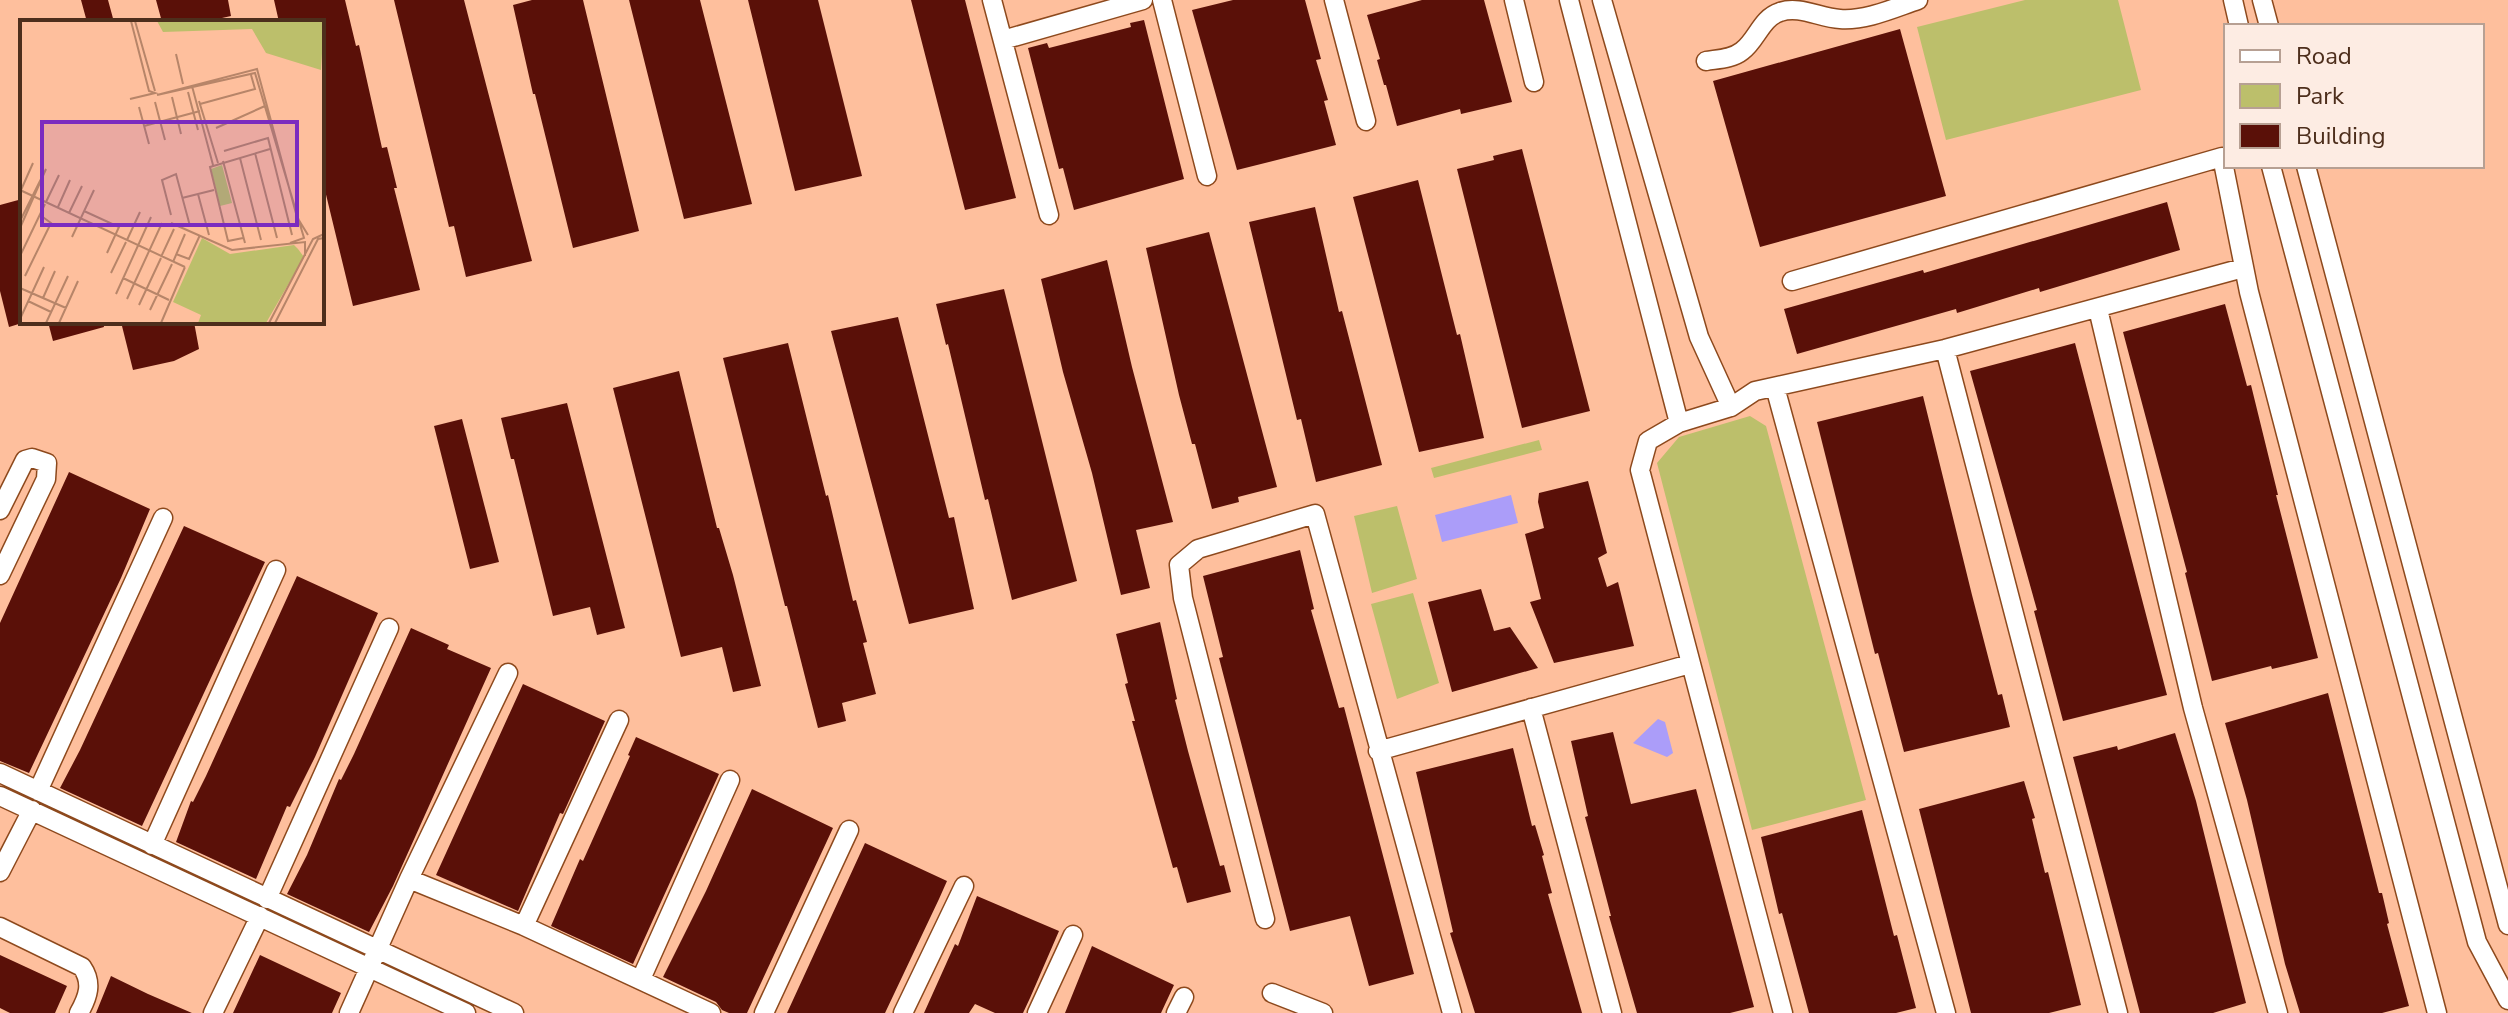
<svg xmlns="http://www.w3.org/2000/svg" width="2508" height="1013" font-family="'Nunito Sans',sans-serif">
	<rect width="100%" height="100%" fill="#febf9d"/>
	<!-- green -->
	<path fill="#bcbf6b" d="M2025 0H2118L2141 90 1946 140 1917 27Z
		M1750 416 1766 426 1866 800 1752 830 1657 463 1679 437Z
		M1539 440 1542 450 1434 478 1431 468Z
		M1397 506 1417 579 1372 593 1354 516Z
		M1413 593 1439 683 1397 699 1371 604Z"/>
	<!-- water -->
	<path fill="#ab9df9" d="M1511 495 1518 523 1442 542 1435 515Z
		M1658 719 1665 722 1673 753 1667 757 1633 743Z"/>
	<!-- building -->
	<path fill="#5a1008" d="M81 0H108L114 22H87Z
		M156 0H228L231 16 204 22H162Z
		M274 0H345L356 46 359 45 382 148 387 147 397 188H394L420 290 353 306 322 178V22H279Z
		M394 0H464L532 261 466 277 454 226 449 227Z
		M532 0H583L639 231 573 248 535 94H533L513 5Z
		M629 0H700L752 204 684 219Z
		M748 0H818L862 176 795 191Z
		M911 0H965L1016 198 965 210Z
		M1233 0H1305L1321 59 1316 60 1328 100 1324 101 1336 145 1237 170 1192 10Z
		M1422 0H1484L1512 102 1461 114 1460 109 1397 126 1386 85H1384L1377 60 1380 59 1367 15Z
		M1144 20 1184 179 1074 210 1063 168 1059 169 1028 48 1047 43 1049 48 1131 27 1130 23Z
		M1900 29 1946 196 1760 247 1713 81Z
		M1522 149 1590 411 1522 428 1457 169 1494 160 1493 156Z
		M1418 180 1457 335 1460 334 1484 438 1419 452 1353 197Z
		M22 199V323L9 327 0 291V205Z
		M2167 202 2180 250 2040 292 2039 288 1957 313 1956 309 1797 354 1784 309 1923 270 1924 273Z
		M1315 207 1339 312 1342 311 1382 465 1316 482 1301 419 1297 420 1249 222Z
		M1209 232 1277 487 1238 497 1239 502 1212 509 1195 444H1192L1179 395 1146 248Z
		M1107 260 1132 367 1173 522 1136 530 1150 588 1121 595 1092 473 1063 372 1041 279Z
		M1004 289 1077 581 1012 600 988 499 985 500 948 344 946 345 936 304Z
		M2225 304 2247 386 2251 385 2278 495H2276L2318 658 2272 669 2271 666 2212 681 2185 573 2187 572 2123 332Z
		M898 317 949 518 954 517 974 609 909 624 831 331Z
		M48 322H103L104 327 53 341Z
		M121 322H194L199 349 174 361 133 370Z
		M788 343 826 496 828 495 853 601 856 600 867 642 863 643 876 694 842 703 846 721 818 728 787 606H785L723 358Z
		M2075 343 2167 695 2063 721 2034 611 2037 610 1970 371Z
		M679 371 717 528H719L733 575 761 686 733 692 722 647 681 657 613 388Z
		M1923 396 1972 595 1998 695 2002 694 2010 727 1904 752 1878 653 1875 654 1817 422Z
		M567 403 625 628 597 635 590 607 553 616 514 459H511L501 418Z
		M462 419 499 562 470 569 434 426Z
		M69 472 150 509 121 578 29 773 0 761V623Z
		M1588 481 1607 553 1598 558 1607 587 1618 582 1634 646 1554 663 1530 602 1541 599 1525 534 1544 528 1538 502 1539 493Z
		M184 526 265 562 142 826 60 788 80 750Z
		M1300 550 1314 609 1311 610 1339 708 1344 707 1414 974 1369 986 1350 916 1290 931 1219 658 1223 657 1203 576Z
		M297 576 378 613 315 757 290 807 287 806 256 879 176 842 191 801 193 802 206 776Z
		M1481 589 1494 631 1510 627 1538 668 1452 692 1428 602Z
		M1160 622 1177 699 1175 700 1188 751 1220 866 1224 865 1231 892 1187 903 1177 867 1173 868 1132 721H1135L1125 684 1128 683 1116 634Z
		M411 628 449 645 447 649 491 668 393 886 369 932 287 894 307 855 339 779 341 780 354 754Z
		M523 684 605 721 563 814 560 813 518 911 436 875Z
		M2328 693 2379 893H2382L2389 923 2387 924 2409 1006 2382 1013H2300L2285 964 2247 800 2225 723Z
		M1613 732 1631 804 1696 789 1754 1007 1730 1013H1637L1609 916H1611L1585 817 1588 816 1571 741Z
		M2175 733 2196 801 2246 1003 2213 1013H2140L2073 757 2117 746 2118 750Z
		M636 737 719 774 633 964 551 926 580 859 583 861 630 756 628 755Z
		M1513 748 1532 826 1535 825 1544 855 1542 856 1552 893 1548 894 1582 1013H1475L1450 933 1453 932 1416 772Z
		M2024 781 2035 818 2032 819 2045 873 2048 872 2081 1005 2049 1013H1971L1919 809Z
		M752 789 833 828 747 1013H729L722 1010 716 1002 663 977 706 891Z
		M1862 810 1894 936 1897 935 1916 1008 1896 1013H1809L1782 913 1779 914 1761 837Z
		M865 843 947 881 939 899 885 1013H787Z
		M977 896 1059 931 1030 998 1023 1013H995L975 1004 969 1013H924L955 944 958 946Z
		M1092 946 1174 985 1161 1013H1065Z
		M0 955 67 986 55 1013H10L0 1008Z
		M260 955 341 993 332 1013H233Z
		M111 976 148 994 192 1013H96Z"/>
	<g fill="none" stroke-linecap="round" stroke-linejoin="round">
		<defs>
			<path id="street" d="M992 0 1049 215
				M1162 0 1207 176
				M1334 0 1366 121
				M1514 0 1534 82
				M1569 0 1679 423
				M1602 0 1699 337 1731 407
				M2233 0 2239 26
				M2262 0 2269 26
				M1003 40 1143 0
				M1706 61C1718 59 1732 59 1742 51 1757 40 1761 18 1780 12 1799 5 1820 18 1840 19 1866 21 1894 8 1918 0
				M2271 166 2477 942 2508 1000
				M2306 166 2508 925
				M1792 281 2222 157 2249 292 2437 1013
				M2098 309 2193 708 2278 1013
				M1945 349 2118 1013
				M1775 387 1946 1013
				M0 510 25 460 32 458 47 463 46 479 0 575
				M1531 708 1612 1013
				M1378 751 1690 664
				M0 773 514 1013
				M38 791 163 518
				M0 796 466 1013
				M152 845 276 570
				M0 872 32 810
				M409 879 524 926 711 1013
				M267 899 389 628
				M1265 919 1183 598 1179 565 1198 549 1315 514 1452 1013
				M524 926 619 720
				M0 927 82 967C93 983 88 997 79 1013
				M641 979 730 780
				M1272 993 1323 1013
				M213 1013 260 916
				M349 1013 409 879 508 673
				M764 1013 849 830
				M903 1013 964 886
				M1037 1013 1073 935
				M1176 1013 1184 997
				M1783 1013 1640 470 1648 441 1679 423 1731 407 1755 391 1945 349 2243 268"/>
		</defs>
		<!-- street casing -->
		<use href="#street" stroke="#8d491d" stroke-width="21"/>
		<!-- street -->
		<use href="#street" stroke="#fff" stroke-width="18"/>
	</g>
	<!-- overview -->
	<g transform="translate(20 20)">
		<rect width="304" height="304" fill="#febf9d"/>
		<path d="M137 1H304L301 50 246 33 232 9 143 12ZM202 145 212 183 200 186 191 149ZM182 218 210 234 274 225 278 229 284 237 246 303H178L181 295 153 282Z" fill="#bcbf6b"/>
		<path fill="none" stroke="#b78569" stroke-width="2" d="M115 1 135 71M156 34 163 64M172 66 193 145M168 72 178 110M137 75 235 53 284 218 270 223M137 75 237 49 277 197 288 215M152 77 161 114M110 79 135 73 129 71 111 1M179 81 198 143M135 82 145 120M180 84 235 69 231 55M119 87 129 124M124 106 180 91M196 108 245 86M204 131 248 118 272 215M235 133 257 218M220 138 241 220M203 141 225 223M0 170 165 247M1 170 13 143M178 174 189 215M162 178 194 170M26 182 39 155M38 187 50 160M64 191 99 207 87 233M49 193 62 166M151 195 142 160 156 154 170 206M0 201 26 149 0 208M151 203 212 230 285 222V236M52 217 74 170M223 218 208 221 190 147 250 129M107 220 120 192M156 234 169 239 180 215M0 236 25 184M141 237 154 209M153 242 165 214M91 253 106 222M5 256 31 203 20 195M103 258 149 280M0 268 46 288M96 274 131 197M23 278 35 251M107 279 142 203M8 281 31 292M119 285 141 238M130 290 152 244M0 299 24 247M26 303 48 256M39 303 58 261M141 303 165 247M249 303 293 219 304 214M255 303 298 219 304 218"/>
		<path fill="#7b2cbf" fill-opacity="0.15" stroke="#7b2cbf" stroke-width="4" d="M22 102H277V205H22Z"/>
		<rect width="304" height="304" fill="none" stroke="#4d2e1c" stroke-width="4"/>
	</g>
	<!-- legend -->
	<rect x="2224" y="24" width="260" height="144" fill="#fdece3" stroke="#b7a093" stroke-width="2"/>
	<rect x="2240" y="50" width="40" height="12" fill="#ffffff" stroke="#b7a093" stroke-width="2"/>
	<text x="2296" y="64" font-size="24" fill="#4d2e1c">Road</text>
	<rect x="2240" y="84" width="40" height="24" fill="#bcbf6b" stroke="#b7a093" stroke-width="2"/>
	<text x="2296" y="104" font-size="24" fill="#4d2e1c">Park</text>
	<rect x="2240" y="124" width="40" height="24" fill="#5a1008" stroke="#b7a093" stroke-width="2"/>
	<text x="2296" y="144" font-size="24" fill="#4d2e1c">Building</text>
</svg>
